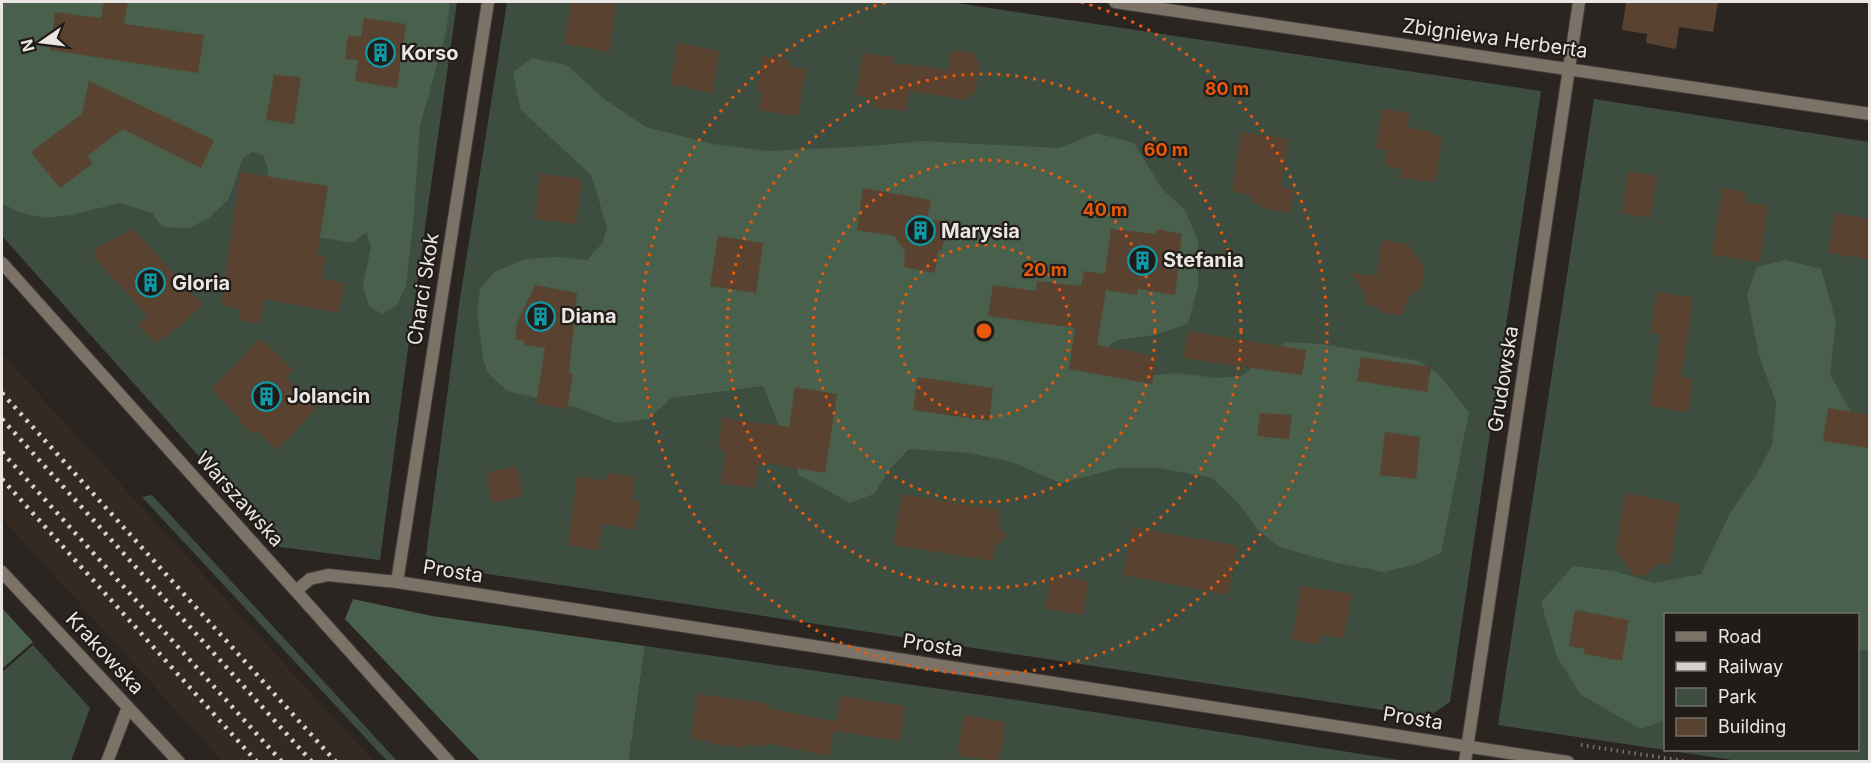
<svg xmlns="http://www.w3.org/2000/svg" width="1871" height="763" font-family="Inter,sans-serif">
	<rect width="100%" height="100%" fill="#2a2521"/>
	<!-- built -->
	<path fill="#352a22" d="M2 354 341 726 374 761H222L2 518Z"/>
	<!-- green -->
	<path fill="#3d4d3f" fill-rule="evenodd" d="M2 2H457L408 348 380 560 280 547 2 236Z
		M507 2H950L1541 91 1450 702 1428 717 435 566 426 555 459 305Z
		M1594 99 1869 142V761H1739L1498 725ZM1666 614H1858V750H1666Z
		M152 495 397 761H387L142 497Z
		M33 645 90 708 71 761H2V672Z
		M645 646 1043 704 1406 761 629 762Z"/>
	<!-- forest -->
	<path fill="#49604c" d="M2 2H450L446 33 420 126 413 224 406 286 397 305 382 314 369 306 363 285 371 247 366 232 353 243 298 234 266 192 268 168 263 155 252 152 243 158 228 200 209 218 189 228 162 227 152 213 120 203 71 215 44 218 18 212 2 203Z
		M532 58 567 65 603 98 646 127 713 144 767 151 870 146 922 141 1059 148 1096 133 1134 143 1162 189 1185 210 1198 241V287L1188 324 1155 335 1117 340 1090 360 1124 378 1176 373 1217 378 1241 376 1286 342 1322 344 1420 361 1439 375 1469 412 1441 553 1417 564 1384 572 1332 562 1279 547 1259 531 1238 503 1212 478 1159 468H1119L1061 483 1012 462 969 453 909 449 890 469 874 494 850 503 799 475 763 386 671 398 649 419 616 423 579 408 507 391 488 373 483 358 477 312 480 289 494 272 525 259 558 257 587 260 603 242 607 227 591 175 520 109 513 72Z
		M1785 260 1821 269 1836 321 1830 374 1856 422 1869 427V651L1858 650V614H1666L1665 720 1641 729 1581 695 1557 657 1541 602 1573 566 1614 571 1654 583 1701 574 1730 513 1755 477 1772 445 1776 403 1759 355 1747 294 1757 267Z
		M353 599 432 616 645 646 629 761H480L345 619Z
		M2 608 33 642 2 669Z"/>
	<!-- building -->
	<path fill="#594230" d="M104 2H128L124 24 204 35 198 73 50 50 55 12 101 18Z
		M571 2H617L609 52 564 44Z
		M1626 2H1718L1713 32 1679 27 1676 49 1646 43 1647 34 1622 30Z
		M364 18 406 24 397 88 355 81 358 60 345 59 348 35 361 37Z
		M677 43 719 51 713 93 691 90 692 87 671 85Z
		M951 50 975 53 974 60 980 61 975 94H969L968 100 909 91 906 111 873 107 874 99 856 96 862 53 893 57V63L948 70Z
		M763 56 790 60 789 66 806 69 798 116 759 110 762 92 757 91Z
		M274 75 301 77 294 124 266 120Z
		M89 81 214 140 201 168 123 129 87 156 93 163 60 188 31 152 82 114Z
		M1382 109 1409 113 1408 128 1429 131 1428 134 1442 136 1436 182 1427 180V182L1400 178 1401 168 1385 166 1387 150 1376 148Z
		M1241 132 1289 139 1281 187 1294 189 1291 212 1261 208 1262 204 1251 202V195L1232 192Z
		M1628 171 1657 176 1651 218 1622 213Z
		M240 172 328 186 317 255 326 257 322 279 344 283 339 313 264 299 260 324 239 320 240 309 221 305Z
		M540 174 582 179 576 224 535 219Z
		M863 188 931 200 927 219 947 222 942 251 938 250 935 273 904 267 905 252 895 236 857 230Z
		M1722 188 1746 192 1745 202 1768 206 1760 262 1712 255Z
		M1835 213 1869 219V259L1828 253Z
		M133 229 203 305 167 337 166 335 156 344 138 325 148 316 93 256 96 253 94 249Z
		M1111 229 1156 234 1157 229 1182 234 1175 295 1138 289 1137 295 1106 290 1097 345 1157 356 1152 384 1069 369 1075 328 988 316 993 285 1036 291 1037 281 1081 286 1084 271 1105 274Z
		M718 236 763 243 756 293 710 286Z
		M1382 240 1408 244 1424 268 1422 288 1409 297 1402 316 1380 312 1379 307 1365 305 1366 294 1351 273 1377 276Z
		M535 285 577 293 569 373 573 374 567 409 536 404 545 348 524 345V341L515 339 517 323Z
		M1657 292 1692 297 1690 316H1691L1681 377 1693 379 1688 412 1650 406 1660 334 1650 333Z
		M1188 331 1306 350 1302 375 1183 358Z
		M260 338 293 370 286 377 317 408 277 450 256 431 252 434 239 421 240 419 211 389Z
		M1361 357 1431 367 1427 392 1357 381Z
		M918 377 993 388 989 421 913 410Z
		M795 387 837 394 825 473 759 462 755 488 721 484 726 450 718 449 722 418 789 427Z
		M1828 408 1869 415V448L1823 441Z
		M1260 413 1292 415 1289 439 1257 436Z
		M1385 432 1420 437 1416 479 1380 475Z
		M517 466 523 496 493 503 486 473Z
		M607 473 635 477 632 500 640 501 635 530 602 524 599 550 568 545 577 476 606 481Z
		M1625 493 1680 504 1670 565 1660 563 1644 576 1634 575 1616 550Z
		M902 494 1000 510 998 528 1007 535 995 547 993 561 893 545Z
		M1132 527 1238 546 1229 592 1227 591 1226 595 1123 575Z
		M1051 575 1088 581 1083 615 1045 609Z
		M1301 586 1352 594 1344 638 1322 635 1320 644 1292 640Z
		M1575 610 1629 620 1622 661 1584 654 1585 649 1569 646Z
		M697 694 770 704 769 708 836 722 841 696 905 706 900 741 834 731 836 722 829 756 765 743 764 747 743 745 742 748 710 744V741L691 739Z
		M964 715 1006 722 999 762 957 755Z"/>
	<g fill="none" stroke-linecap="round" stroke-linejoin="round">
		<defs>
			<path id="minor" d="M1115 2 1870 114
				M2 572 179 762
				M397 582 488 2
				M296 591 310 579 328 575 397 582 1568 762
				M107 762 128 707
				M1465 762 1579 2"/>
			<path id="tertiary" d="M2 263 449 762"/>
		</defs>
		<!-- minor casing -->
		<use href="#minor" stroke="#45403c" stroke-width="14"/>
		<!-- tertiary casing -->
		<use href="#tertiary" stroke="#45403c" stroke-width="14"/>
		<!-- path -->
		<path stroke="#7a7572" stroke-width="4" stroke-dasharray="1.5 4.5" stroke-linecap="butt" d="M1581 745 1690 762"/>
		<!-- minor -->
		<use href="#minor" stroke="#7c7268" stroke-width="12"/>
		<!-- tertiary -->
		<use href="#tertiary" stroke="#7c7268" stroke-width="12"/>
		<!-- rail -->
		<path stroke="#d6d2cf" stroke-width="4.5" stroke-dasharray="3 6" stroke-linecap="butt" d="M2 393 336 762
			M2 419 312 762
			M2 452 282 762
			M2 479 257 762"/>
	</g>
	<!-- distance rings -->
	<g fill="none" stroke="#e8590c" stroke-width="3" stroke-dasharray="3 6">
		<circle cx="984" cy="331" r="86"/>
		<circle cx="984" cy="331" r="171"/>
		<circle cx="984" cy="331" r="257"/>
		<path d="M1081 2A343 343 0 1 1 887 2"/>
	</g>
	<!-- icons -->
	<defs>
		<symbol id="building-ring" viewBox="-11 -11 22 22"><circle r="9.5" fill="#211c18" stroke="#0f9aa8" stroke-width="1.5"/><path d="M-4-6H4V6H1V3H-1V6H-4ZM-2.5-4.3h1.7v1.8h-1.7ZM.8-4.3h1.7v1.8H.8ZM-2.5-1h1.7V.8h-1.7ZM.8-1h1.7V.8H.8Z" fill="#0f9aa8"/></symbol>
	</defs>
	<g fill-rule="evenodd">
		<use href="#building-ring" x="364" y="36" width="33" height="33"/>
		<use href="#building-ring" x="904" y="214" width="33" height="33"/>
		<use href="#building-ring" x="1126" y="244" width="33" height="33"/>
		<use href="#building-ring" x="134" y="266" width="33" height="33"/>
		<use href="#building-ring" x="524" y="300" width="33" height="33"/>
		<use href="#building-ring" x="250" y="380" width="33" height="33"/>
	</g>
	<g text-anchor="middle" stroke-width="4.5" stroke-linejoin="round" paint-order="stroke">
		<!-- street labels -->
		<g font-size="20" fill="#eae6e3" stroke="#211c18">
			<text transform="translate(1495 38) rotate(8)" y="7">Zbigniewa Herberta</text>
			<text transform="translate(423 289) rotate(-81)" y="7">Charci Skok</text>
			<text transform="translate(1503 379) rotate(-81)" y="7">Grudowska</text>
			<text transform="translate(240 499) rotate(48)" y="7">Warszawska</text>
			<text transform="translate(453 571) rotate(9)" y="7">Prosta</text>
			<text transform="translate(933 645) rotate(9)" y="7">Prosta</text>
			<text transform="translate(105 653) rotate(47)" y="7">Krakowska</text>
			<text transform="translate(1413 718) rotate(9)" y="7">Prosta</text>
		</g>
		<!-- poi labels -->
		<g font-size="20" font-weight="bold" fill="#eae6e3" stroke="#211c18" text-anchor="start">
			<text x="401" y="60">Korso</text>
			<text x="941" y="238">Marysia</text>
			<text x="1163" y="267">Stefania</text>
			<text x="172" y="290">Gloria</text>
			<text x="561" y="323">Diana</text>
			<text x="287" y="403">Jolancin</text>
		</g>
	</g>
	<circle cx="984" cy="331" r="9" fill="#e8590c" stroke="#211c18" stroke-width="3"/>
	<g font-size="18" text-anchor="middle" font-weight="bold" fill="#e8590c" stroke="#211c18" stroke-width="4.5" stroke-linejoin="round" paint-order="stroke">
		<text x="1227" y="95">80 m</text>
		<text x="1166" y="156">60 m</text>
		<text x="1105" y="216">40 m</text>
		<text x="1045" y="276">20 m</text>
	</g>
	<!-- border -->
	<rect width="1871" height="763" fill="none" stroke="#eae6e3" stroke-width="6"/>
	<!-- legend -->
	<rect x="1664" y="613" width="195" height="138" fill="#211c18" stroke="#716d69" stroke-width="1.5"/>
	<rect x="1676" y="632" width="30" height="9" fill="#7c7268" stroke="#716d69" stroke-width="1.5"/>
	<text x="1718" y="643" font-size="18" fill="#eae6e3">Road</text>
	<rect x="1676" y="662" width="30" height="9" fill="#d6d2cf" stroke="#716d69" stroke-width="1.5"/>
	<text x="1718" y="673" font-size="18" fill="#eae6e3">Railway</text>
	<rect x="1676" y="688" width="30" height="18" fill="#3d4d3f" stroke="#716d69" stroke-width="1.5"/>
	<text x="1718" y="703" font-size="18" fill="#eae6e3">Park</text>
	<rect x="1676" y="718" width="30" height="18" fill="#594230" stroke="#716d69" stroke-width="1.5"/>
	<text x="1718" y="733" font-size="18" fill="#eae6e3">Building</text>
	<!-- north arrow -->
	<g transform="translate(42 42) rotate(256)" stroke="#211c18" stroke-width="4.5" paint-order="stroke">
	<path d="M0-4.5L10 22L0 15L-10 22Z" fill="#eae6e3"/>
	<text y="-9" font-size="16" font-weight="bold" text-anchor="middle" fill="#eae6e3">N</text>
	</g>
</svg>
